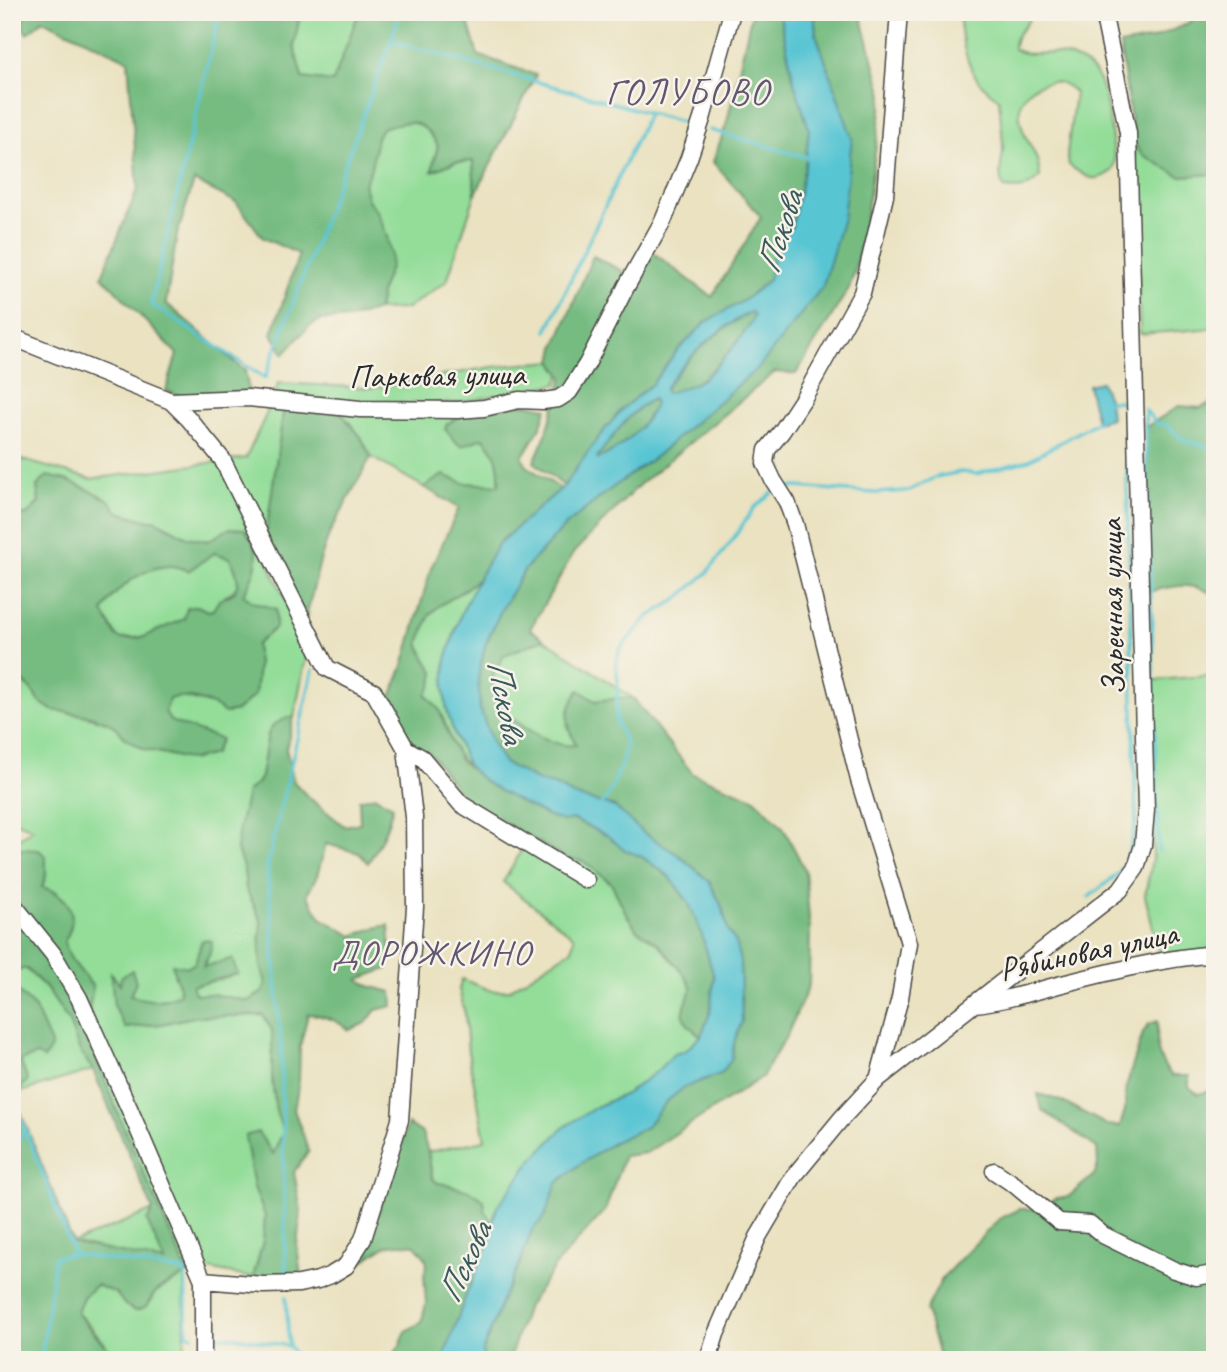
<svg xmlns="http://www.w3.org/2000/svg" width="1227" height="1372" font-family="Caveat,sans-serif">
	<rect width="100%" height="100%" fill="#f7f3e8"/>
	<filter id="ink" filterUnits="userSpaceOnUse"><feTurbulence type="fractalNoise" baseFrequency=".0143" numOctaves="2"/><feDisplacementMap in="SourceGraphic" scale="14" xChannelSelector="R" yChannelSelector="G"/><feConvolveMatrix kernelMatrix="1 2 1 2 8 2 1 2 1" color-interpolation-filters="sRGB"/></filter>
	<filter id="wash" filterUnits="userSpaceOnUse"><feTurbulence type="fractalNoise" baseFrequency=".00686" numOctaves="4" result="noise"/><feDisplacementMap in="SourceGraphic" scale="28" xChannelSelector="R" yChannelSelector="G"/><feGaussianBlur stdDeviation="1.57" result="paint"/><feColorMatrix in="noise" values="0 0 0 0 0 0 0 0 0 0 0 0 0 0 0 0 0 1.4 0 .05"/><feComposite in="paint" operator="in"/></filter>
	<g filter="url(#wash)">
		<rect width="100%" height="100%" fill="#eae2c1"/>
		<!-- green -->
		<path fill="#93dd99" stroke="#5f8462" stroke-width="2" d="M303 12H359L334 83 302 78 294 46 300 14Z
			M959 12H1031C1030 28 1013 30 1014 49 1031 58 1040 51 1057 54 1069 56 1084 61 1092 70 1108 86 1111 137 1115 160L1113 170C1094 185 1086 177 1069 165L1067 154 1075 93C1069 86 1060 81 1051 82 1023 86 1014 105 1023 130 1026 140 1034 150 1037 160 1039 165 1039 171 1040 177 1027 189 1022 190 1004 188 997 176 1002 163 1003 150 1003 133 1000 116 999 99 993 95 987 90 982 85 965 66 961 37 959 12Z
			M404 121C423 125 429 129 438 146L434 159 433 171 455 162 473 161 475 195 447 281 406 309 378 310 381 291 390 267 391 256 387 237 381 221 377 211 368 200 364 185 371 168 377 137 382 127Z
			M1134 142 1180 176 1215 174V328L1140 334Z
			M552 361 561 374 557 384 455 403H356L274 398 278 383 372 388 492 367Z
			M270 406H284L266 535 256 547 266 558 309 649 304 667 294 717H288L268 734 261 777 258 782 247 792 237 850 244 870 246 889 261 920 260 951 261 966 266 983 263 992 248 1001 212 994H196L191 986 226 978 231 959 203 967 210 953 212 942 202 940 195 963 174 975 180 985V994C150 1007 130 1002 112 974L126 1028 161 1024 193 1017 263 1015 272 1030V1081L276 1111 284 1132 273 1155 251 1164 254 1187 265 1216 263 1241 253 1278 199 1267 188 1274 122 1124 73 1000 93 987 71 959 63 942 57 892 42 887 46 875 20 849 12 853V838L21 837 33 828 12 820V673L28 686 41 703 107 722 117 728 125 738 144 749 192 760 189 729 170 721 164 712 169 699 179 696 216 706 225 713 236 711 255 695 258 665 256 645 276 609 253 602 243 595 249 584 222 534 208 541 187 537 155 520H145L118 512 109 500 37 486 39 502 26 516 12 511V457L91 479 246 458Z
			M467 412 483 438 491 446 500 467 499 485 464 483 443 475 424 487 371 457 361 437 341 413Z
			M214 553 230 558C250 599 227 584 213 610L208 611 197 606 184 619 150 634 145 637 122 639 117 637 103 612C112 590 146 565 171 566 177 566 183 569 188 570Z
			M478 579 461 614 446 659 444 689 447 711 454 734 468 766C449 752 450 726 438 708 435 704 430 699 426 695L432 685 434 672 424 656 419 643 430 614 439 606 464 590Z
			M544 639 633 698H621L595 701 567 724 576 746C553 748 510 723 499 703 495 696 494 684 493 675L504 655Z
			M1215 675V951L1160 956 1145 896 1153 854 1151 745 1147 681Z
			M526 838 567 859 583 861 611 883 618 896 651 939 659 944 684 974 692 988C682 1014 677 1018 701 1036L685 1051 674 1055 656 1072 626 1094 596 1107 497 1207 492 1224 485 1211 436 1182 432 1177 428 1152 485 1140 468 1052 465 1014 459 989 462 979 492 991 509 990 572 949 574 937 503 882 518 857Z
			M22 969H26L46 988 69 1022 80 1051 93 1070 14 1094 20 1061 37 1055 35 1008C24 998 10 988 14 972Z
			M153 1210 148 1222 165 1263 73 1243Z
			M184 1276 185 1360H114C106 1342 91 1326 77 1313L83 1297 96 1285 116 1293 125 1305 149 1304 154 1293Z"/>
		<!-- forest -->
		<path fill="#76bc81" stroke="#507456" stroke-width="2" fill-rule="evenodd" d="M25 12H303L300 14 294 46 302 78 333 82 359 12H465L478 55 536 75 475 195 473 161 455 162 432 171 438 146C423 118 410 119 382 128L377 137 371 168 364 185 368 200 377 211 381 221 387 237 391 256 390 267 381 291 378 310 351 318 321 320 309 326 284 354 272 334 299 254 263 238 236 202 194 181 177 235 166 303 245 371 249 391 183 397 166 391 177 354 102 276 138 188 128 60 43 20 27 34 23 27Z
			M752 12H779L794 82 809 129 805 166 792 227 774 253 769 280 743 301 706 322 677 351 652 384 623 408 598 438 564 486 534 462 547 432 563 377 552 361 555 347 593 256 632 276 647 248 712 297 761 217 713 162 727 122Z
			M814 12H860L883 95 867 211 855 270 849 288 796 374 775 372 639 485 574 552 530 629 544 639 504 655 493 675C494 684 495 696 499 703 510 722 554 749 576 745 565 720 564 714 579 690L595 701 621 698H633L693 774 754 798 783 827 805 870 810 930 809 985 788 1033 762 1077 646 1153 624 1156 605 1211 558 1262 526 1309 509 1360H482L483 1350 504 1295 519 1265 532 1230 544 1217 557 1183 579 1165 616 1141 646 1127 666 1102 683 1088 703 1080 721 1074 732 1058 734 1043 742 1021 740 962 736 943 728 930 722 907 709 881 680 856 642 832 615 807 585 799 571 794 554 785 540 782 504 763 493 745 480 709 478 678 485 645 501 610 525 569 565 526 608 491 656 456 759 367 823 286 816 34Z
			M1190 12H1215V174L1180 176 1141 154 1134 142 1120 45 1153 39 1191 22Z
			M751 312 754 315C751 329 714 370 702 379 693 385 678 390 667 393L664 391C669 381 677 372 684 364 704 342 725 326 751 312Z
			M653 399 655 404C649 419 636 435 623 445 616 451 607 455 598 460L597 457C613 437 630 410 653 399Z
			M1215 401V596C1193 580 1172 586 1148 592L1146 427 1179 406 1200 408Z
			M527 404 547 408 540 428 522 457 528 467 561 489 499 543 478 579 464 590 439 606 430 614 419 643 424 656 434 672 432 685 426 695 439 709 449 737 460 760 484 781 545 815 572 819 608 836 623 849 642 857 669 877 689 903 701 932 714 977 710 1013 701 1036C677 1018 682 1014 692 988L684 974 659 944 637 930 627 915 611 883 583 861 567 859 464 799 433 757 409 740 390 700 404 663 431 568 459 508 424 487 443 475 464 483 499 485C500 466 497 451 483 438L461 446 456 442 445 429 447 424 467 412Z
			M284 406 341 413 361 437 371 457 330 532 320 561 306 618 266 535Z
			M47 476 66 480 85 488 109 500 118 512 145 520H155L187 537 208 541 230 528 245 529C248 534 252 539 254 545 262 561 251 581 243 595L253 602 276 609V627L256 645 258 665 255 695 236 711 225 713C211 702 187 693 169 699L165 711 170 721 221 739 214 754 192 760 144 749 125 738 117 728 107 722 90 716 52 710 41 703 28 686 12 673V511L26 516 39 503 37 486ZM214 553 230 558 236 572 238 583 234 593 219 600 213 610 208 611 197 606 187 608 184 619 149 634 145 637 122 639 117 637 103 612C112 590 146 565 171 566 177 566 183 569 188 571Z
			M288 717H294L286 749 294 782 307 796 344 826 360 823 359 800 374 796 393 806C388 827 380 845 368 863L359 853 326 844 317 876 307 895 321 918 353 936 371 929 389 925 391 957 387 969 359 979 369 986 392 992 393 1006 376 1010 366 1023 349 1030C337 1020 323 1015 308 1014L300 1047 299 1082 294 1110 309 1151 294 1172 301 1212 297 1245 301 1276 253 1278 263 1241 265 1216 254 1187 245 1136 258 1132 273 1154 283 1132 276 1111 272 1081V1030L263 1015 193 1017 161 1024 125 1028 114 1006 111 973 120 985 121 977 132 970 136 982 130 996C151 1001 161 1003 180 994 180 983 174 975 172 964L188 967 195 963 202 940 212 941 210 953 203 967 232 959 238 974 192 986 195 994H212L248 1001 263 992 266 983 261 966 260 951 261 920 246 889 244 870 237 850 238 833 247 792 258 782 261 777 268 734 273 725Z
			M20 849 39 850 46 857V875L42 887C71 896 80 916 64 942L71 959 93 987 89 1011 73 1000 122 1124 188 1274C178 1279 164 1284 156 1292 147 1301 151 1309 135 1311L125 1305 116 1293 96 1285 83 1297 77 1313 110 1351 114 1360H12V980L19 993 35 1008 51 1044V1048L44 1059 37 1055 20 1061 28 1080 14 1095 73 1243 165 1262 147 1221 153 1210 93 1070 80 1051 69 1022 46 988 27 969H22L12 974V853Z
			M1158 1021C1156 1046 1155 1056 1172 1076H1189V1087L1198 1094 1215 1090V1360H940L926 1310 943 1277 999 1219 1020 1209H1037L1057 1198 1068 1197 1094 1175 1098 1165 1097 1148 1042 1110 1038 1094 1059 1100 1107 1125 1120 1126 1125 1110 1126 1087 1143 1033 1149 1024Z
			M408 1124 422 1133 428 1152 432 1177 436 1182 470 1191 484 1200 485 1211 492 1224 490 1243 467 1293 443 1360H398L392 1357 400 1345 406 1331 421 1323 426 1304 424 1274 427 1264 425 1257 415 1245C384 1241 382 1248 359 1265H353L368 1242Z"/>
		<!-- water -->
		<path fill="#59c5d3" stroke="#42787f" stroke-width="2" fill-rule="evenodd" d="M779 12H814L816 34 852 138 843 218 823 286 759 367 656 456 608 491 565 526 525 569 501 610 485 645 478 678 480 709 493 745 504 763 540 782 554 785 571 794 585 799 615 807 642 832 680 856 709 881 722 907 728 930 736 943 740 962 742 1021 734 1043 732 1058 721 1074 703 1080 683 1088 666 1102 646 1127 616 1141 579 1165 557 1183 544 1218 532 1230 519 1265 504 1295 483 1350 482 1360H443L467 1293 489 1243 492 1224 497 1207 532 1160 563 1128 596 1107 626 1094 656 1072 674 1054 685 1051 701 1036 710 1013 714 977 701 932 689 903 669 876 642 857 623 849 608 836 573 819 563 821 545 815 501 792 484 781 468 766 454 733 447 711 444 689 446 659 461 614 478 579 499 543 564 486 598 438 623 408 652 384 677 351 706 322 743 301 769 280 774 253 792 227 805 166 809 129 794 82ZM751 312 754 315C751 329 714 370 703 379 693 385 678 390 667 393L665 391V388C688 356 715 330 751 312ZM653 399 655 404C644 429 622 447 598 459L597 457C613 437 630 410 653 399Z
			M1101 382 1109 401 1111 418 1097 422 1088 385Z"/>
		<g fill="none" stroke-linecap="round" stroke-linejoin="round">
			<!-- stream -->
			<path stroke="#59c5d3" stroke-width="3.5" d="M220 12 151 304 265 378 391 41
				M400 12 391 41 692 125
				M710 130 809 158
				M547 331 648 114
				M1145 409 1159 851
				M1146 411 1156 423 1168 426 1183 440 1215 449
				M787 488 797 487 875 493 908 491 936 477 961 472 977 474 1029 460 1097 422 1099 418
				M600 807 611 790 620 769 626 744 616 721 618 680 616 667 619 650 648 617 676 600 706 574 731 542 754 508 772 493
				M1089 897 1119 873 1127 861 1136 821 1125 403 1118 401H1109L1106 405
				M12 1104 16 1105 74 1254 185 1271 187 1335H192
				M12 1156 25 1130
				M286 1278 281 1044 267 867 313 670
				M286 1297 289 1346
				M211 1336 236 1337 289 1346 299 1360
				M41 1360 55 1257 74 1254"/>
		</g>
	</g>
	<g filter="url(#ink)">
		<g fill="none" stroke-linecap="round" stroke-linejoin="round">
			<defs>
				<path id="minor" d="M12 337 171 401 248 398 360 409 458 410 484 408 519 400 543 401 558 399 569 392 587 364 626 287 663 221 689 158 702 119 732 12
					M171 401 188 418 222 459 327 668 374 692 406 749 414 817 415 907 400 1120 363 1239 346 1266 331 1275 318 1280 299 1284 263 1285 203 1280
					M406 749 422 758 461 804 586 880
					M12 903 53 954 79 998 129 1108 203 1280V1360
					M974 1004C1006 1001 1038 990 1070 982 1117 970 1166 958 1215 954
					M878 1079 900 998 909 943 859 780 795 524 787 502 773 480 765 463 767 450 782 431 803 399 862 293 885 196 899 12
					M994 1171 1015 1185 1059 1222 1090 1224 1103 1235 1174 1270 1196 1277 1208 1275 1215 1271
					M708 1360 716 1334 758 1237 794 1176 841 1119 878 1079 1120 890 1136 868 1143 845 1146 810 1128 133 1103 12"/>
			</defs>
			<!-- minor casing -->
			<use href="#minor" stroke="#484642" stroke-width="19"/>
			<!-- minor -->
			<use href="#minor" stroke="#fff" stroke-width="16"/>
		</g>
	</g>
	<g text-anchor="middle" stroke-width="5" stroke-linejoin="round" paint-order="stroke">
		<!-- street labels -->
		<g font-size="33" fill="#2b2b2b" stroke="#f7f3e8">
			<text transform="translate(437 374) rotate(-1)" y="12">Парковая улица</text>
			<text transform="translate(1111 607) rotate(-91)" y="12">Заречная улица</text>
			<text transform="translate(1088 950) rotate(-12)" y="12">Рябиновая улица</text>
		</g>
		<!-- water labels -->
		<g font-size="35" font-style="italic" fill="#39595d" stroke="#f7f3e8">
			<text transform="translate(779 232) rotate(-72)" y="12">Пскова</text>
			<text transform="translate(507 701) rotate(79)" y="12">Пскова</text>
			<text transform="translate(464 1262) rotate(-65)" y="12">Пскова</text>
		</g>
		<!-- neighbourhood labels -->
		<g font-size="35" letter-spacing="2" fill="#615770" stroke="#f7f3e8">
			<text x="432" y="964">ДОРОЖКИНО</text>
		</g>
		<!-- quarter labels -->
		<g font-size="37" letter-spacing="2" fill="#615770" stroke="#f7f3e8">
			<text x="688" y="104">ГОЛУБОВО</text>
		</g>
	</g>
	<!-- margin -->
	<rect width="1227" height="1372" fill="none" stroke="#f7f3e8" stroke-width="42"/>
</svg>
